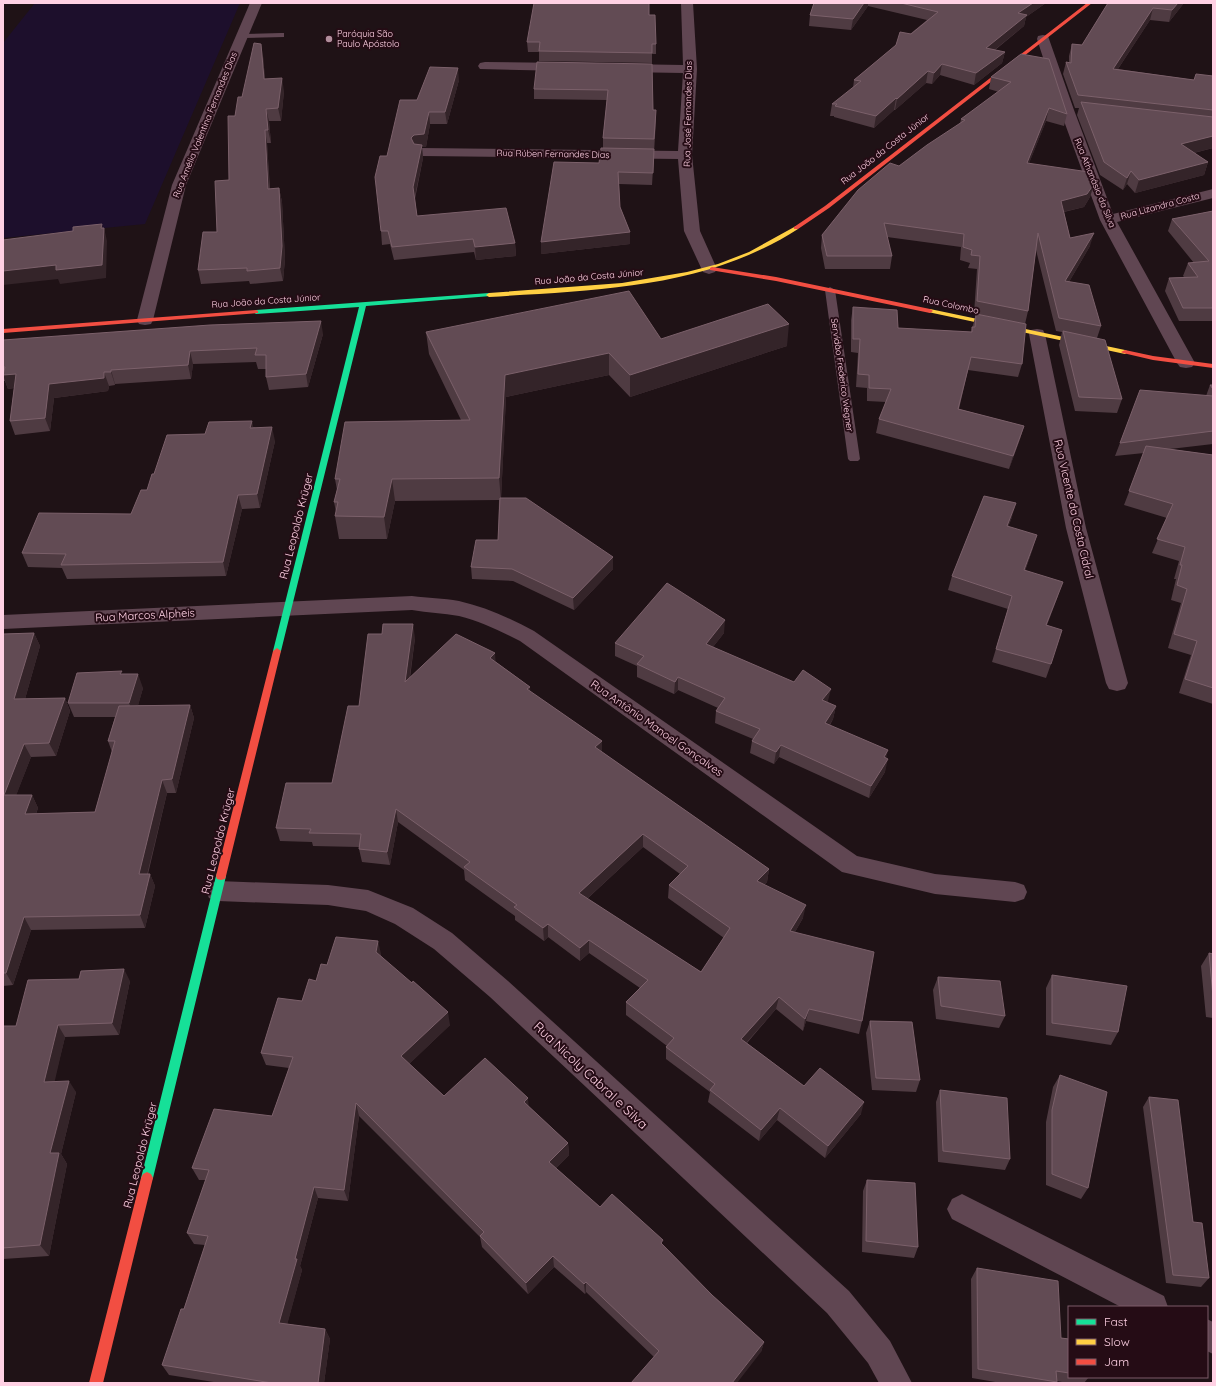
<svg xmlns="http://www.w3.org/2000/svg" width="1216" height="1386" font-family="Quicksand,sans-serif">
	<rect width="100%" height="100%" fill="#1f1216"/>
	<!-- green -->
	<path fill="#1d0f2c" d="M35 3H240L145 224 3 238V43Z"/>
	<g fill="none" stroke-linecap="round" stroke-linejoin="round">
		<!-- lane -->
		<path fill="#604652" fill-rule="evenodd" d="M281 33H284V37L242 38 238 36 242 34Z
			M830 287 835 290 860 459 858 461H850L848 459 825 290Z"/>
		<!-- street -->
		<path fill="#604652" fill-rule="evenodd" d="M250 3H262L186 185 153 320 151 324 145 325 139 324 137 320 172 185Z
			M681 3H693L697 69 692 155 700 231 717 269 715 272 709 274 703 272 684 231 678 159 421 156 416 155 414 152 416 149 421 148 678 151 683 73 623 72 618 71 616 68 618 65 623 64 683 65Z
			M1043 35 1048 36 1049 39 1074 110 1113 214 1213 189V198L1117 222 1195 363 1192 367 1186 368 1180 367 1177 363 1100 220 1060 110 1037 39 1038 36Z
			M485 62 566 63 571 64 573 67 571 70 566 71 480 69 478 66 480 63Z
			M1037 329 1043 330 1045 334 1086 528 1128 683 1125 689 1117 691 1109 689 1106 683 1066 528 1029 334 1031 330Z
			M412 596C428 598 443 598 459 601 485 607 510 618 534 631L857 856 935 874 1015 882 1024 885 1027 892 1024 899 1015 902 935 894 842 872 520 641C500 631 480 621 459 616 443 613 428 613 412 610L3 629V615Z
			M218 881 328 885 368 890 413 908 452 933 508 981 849 1291 890 1341 912 1383H879L868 1363 827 1313 490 997 434 949 395 924 366 911 328 905 218 901 209 898 206 891 209 884Z
			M962 1194 1164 1296 1168 1307H1121L952 1219 947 1209 952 1199Z
			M1207 1319 1213 1322V1354L1207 1351Z"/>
		<!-- fast -->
		<path fill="#16e098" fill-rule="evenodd" d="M489 293 492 295 491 296 366 306 281 651 280 653H274L273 651 359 307 256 314 253 312 256 310Z
			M221 872 225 873 226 876 153 1178 151 1182 147 1184 143 1182 141 1178 216 876 217 873Z"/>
		<!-- slow -->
		<path fill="#ffcf43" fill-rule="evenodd" d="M796 226 798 227V229C705 289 596 290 489 297L486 295 489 293 622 283 687 272 718 264 749 252Z
			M930 309 1125 350 1129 352 1125 354 928 312 927 311Z"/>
		<!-- jam -->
		<path fill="#f24e42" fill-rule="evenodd" d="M1087 3H1092L829 208 798 229H794V227L825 206Z
			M712 267 776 277 930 309 933 311 930 313 776 281 710 270V268Z
			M256 310 258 311V313L3 333V329Z
			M1125 350 1153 356 1213 364V368L1153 360 1123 353 1121 352Z
			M277 648 281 651 226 876 225 879 221 880 217 879 216 876 273 651Z
			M147 1172 151 1174 153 1178 103 1383H89L141 1178 143 1174Z"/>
	</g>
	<!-- wall -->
	<path fill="#4f3b42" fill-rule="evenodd" d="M814 3H1046L1026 17 1024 26 995 50 1005 52 1002 63 974 85 940 75 932 84 926 83 895 110H894L874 128 834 117V116H830L832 104 853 88 854 80 927 20 868 6 851 30 809 26 810 15Z
		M1108 3H1184L1169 22 1150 20 1118 69 1194 80 1213 76V148L1194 153 1208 162 1204 175 1135 193 1127 184 1123 190 1100 175 1077 115 1079 108H1075L1063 74 1066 62 1069 63V56L1072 44 1082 45Z
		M649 15 656 44V54H652V63L539 61V52H528L527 42Z
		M1021 54 1067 114 1064 126 1046 121 1029 163 1094 184 1090 197 1084 207 1064 212 1070 238 1090 246 1069 282 1101 326 1097 338 1122 399 1117 413 1075 411 1059 345 1062 332 1056 331 1036 250 1028 311 1025 324 1022 364 1018 377 968 370 959 409 1024 426 1020 439 1009 469 876 433 879 419 886 402 867 401V388L856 387 858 353 851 352V320L853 307 898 328 971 332 976 314H974L977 269 968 268 970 263 960 260 961 247 887 237 892 256 890 269H825L821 248 822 235 899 166 960 124 961 119 999 92 989 89 991 77Z
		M263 56 265 79 284 91 281 121H269L271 143H267L270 189 279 188 282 202 285 259 283 281 250 284 249 281 201 284 198 270 217 232 229 180 235 116 242 97Z
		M652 64 653 110 656 120 652 185 619 184 620 207 630 232V244L541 254 599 163 603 148V138L607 100 534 99V89Z
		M459 80 447 124H430L426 147H422L423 158 415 199 417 216 515 243 516 256 476 260 474 252 394 260 390 244 382 245 381 231 387 156Z
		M1213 211V321H1179L1165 291 1169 278 1184 277 1183 276 1188 263H1194L1168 231 1172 219Z
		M426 332 661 339 787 346 630 397 609 375 506 397 501 498 613 569 574 610 513 581 472 579 471 567 498 540 499 500 395 501 387 539H339L335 516 336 512 334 502 337 490 335 479 461 420 429 354Z
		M323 334 308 387 269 390 266 377V369H258L256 362 193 364 191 379 115 384V385L109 386 108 391 54 398 50 431 15 435 10 421 14 388 8 389 5 381H3V340Z
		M1210 385H1213V444L1170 449 1213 455V704L1179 693 1191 655 1168 648 1181 603 1171 600 1176 579H1174L1179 561 1152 553 1167 518 1124 505 1144 453 1115 456 1120 443 1206 396Z
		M254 427 275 441 260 508 242 509 226 576 67 579 62 568 28 567 22 553 131 514 147 490 154 474 205 434Z
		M1012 517 1008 527 1033 548 1025 571 1058 596 1047 625 1051 664 1046 678 992 662 1008 609 948 590 952 576Z
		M34 633 40 646 25 699 65 698 70 711 56 756 31 757 16 795H32L38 808 36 814 95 812 112 752 108 741 115 717H74L68 703 123 674 143 688 138 705H190L194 718 176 793H167L148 874H150L155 886 145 928 31 930 13 985 3 986V634Z
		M724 633 713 647 828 701 827 703 836 706 833 719 830 725 886 758 885 772 869 798 779 757 774 764 750 753 752 741 753 739 715 723 716 711 718 708 678 690 674 694 637 677V666L615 656V643Z
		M415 638 410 678 496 662 530 687V692L602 741V752L769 869 767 882 764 885 803 918 795 932 862 1021 859 1034 806 1021 803 1031 776 1009 747 1043 804 1086 861 1114 825 1158 777 1120 759 1141 708 1102 710 1092 666 1059V1047L667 1046 626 1015V1002L640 988 589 953 580 961 548 937 544 941 515 920V916L465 880 464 870 398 822 390 865 362 862 359 849V847L313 846 312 842 280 841 276 828 332 783 359 706ZM643 847 680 874 669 885 668 898 724 938 701 972 587 899Z
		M1209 953 1213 954V1018L1206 1017 1201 966Z
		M381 954V956L450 1025 409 1064 444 1096 529 1107 568 1143 569 1155 556 1168 600 1207 663 1245 712 1295 764 1342 761 1352 654 1357 586 1292 585 1294 554 1267 528 1294 482 1247 480 1237 359 1116 348 1201 318 1198 300 1266 302 1270 287 1324 325 1329 330 1339 324 1383H220L169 1375 162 1365 184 1309 205 1245 194 1244 187 1233 206 1180H199L192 1168 272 1116 289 1068 266 1065 261 1053 302 1001 327 965Z
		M1052 975 1118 1032 1111 1045 1046 1035V988Z
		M938 977 1005 1016 999 1028 936 1019 933 990Z
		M130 981 119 1035 65 1037 54 1081 76 1092 61 1154 67 1164 49 1256 3 1259V1026H16Z
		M870 1021 920 1080 916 1092 872 1090 866 1033Z
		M1060 1075 1088 1188 1081 1199 1046 1185V1122L1053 1087Z
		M940 1090 1010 1159 1005 1170 938 1162 936 1102Z
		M1149 1097 1193 1222 1209 1278 1201 1287 1166 1283 1143 1107Z
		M867 1180 918 1247 914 1258 862 1252 863 1191Z
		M977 1268 1061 1338 1069 1339V1377H1089L1084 1383H1067L1057 1381 1056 1383H1001L972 1378 971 1279Z"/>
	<!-- shaded-wall -->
	<path fill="#342429" d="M864 3H868V6L851 30 853 19Z
		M1033 3H1046L1026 17 1024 26 983 59 986 48 1018 13Z
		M1178 3H1184L1169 22 1172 10Z
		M1153 8 1150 20 1110 81 1113 69Z
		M261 44 263 56 266 91 264 79Z
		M1005 52 1002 63 974 85 976 73Z
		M942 64 940 75 932 84 934 73Z
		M458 68 459 80 447 124 445 112Z
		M928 71 926 83 895 110 897 99Z
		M282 78 284 91 281 121 278 108Z
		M896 98 894 110 874 128 876 116Z
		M1049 108 1046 121 1024 176 1027 163Z
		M266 109 269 121 271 143 268 130Z
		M429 112 430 124 426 147H422L423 158 414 200 413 187 416 148 411 138Z
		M265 130 267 143 270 202 268 189Z
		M1213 136V148L1177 157 1181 144Z
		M1208 162 1204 175 1135 193 1139 180Z
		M1131 171 1127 184 1123 190 1127 178Z
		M1094 184 1090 197 1084 207 1058 213 1061 201Z
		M279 188 282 202 285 259 283 281 280 268Z
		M102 224 103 231 104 228 107 241 106 278 60 284 58 279 3 285V271L101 228Z
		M630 232V244L541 254V242Z
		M1094 233 1090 246 1062 294 1065 281Z
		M515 243 516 256 476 260 475 247Z
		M321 321 323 334 308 387 306 374Z
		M789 324 787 346 630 397V375Z
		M190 351 193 364 191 379 188 365Z
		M609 353V375L506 397 501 500 499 478 505 375Z
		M111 370 115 384V385L111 372Z
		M104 372 109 386 108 391 54 398 50 431 45 418 49 384Z
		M16 374 21 387 8 389 3 375Z
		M252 421 255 435 250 428Z
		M1024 426 1020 439 1009 469 1013 456Z
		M272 427 275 441 260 508 257 494Z
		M392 479 395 501 387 539 384 517Z
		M238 495 242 509 226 576 223 562Z
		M1016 503 1012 517 1003 540 1007 526Z
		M1037 535 1033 548 1020 584 1024 570Z
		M613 557V569L574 610 573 598Z
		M1063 582 1058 596 1041 638 1046 625Z
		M725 620 724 633 705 657 706 644Z
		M413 624 415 638 407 696 405 682Z
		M34 633 40 646 21 713 14 699Z
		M495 653 496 667 490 658Z
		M138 674 143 688 135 717 129 703Z
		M678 677V690L674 694 675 682Z
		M530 687 531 700 527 689Z
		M831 689 828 701 820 713 822 700Z
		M65 698 70 711 56 756 49 743Z
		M190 705 194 718 176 793 172 779Z
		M836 706 833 719 823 735 825 723Z
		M602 741V755L595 747Z
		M24 744 31 757 11 809 4 795Z
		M781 745 779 757 774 764 776 752Z
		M888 750 885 763 884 757Z
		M888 759 885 772 869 798 871 786Z
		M162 780 167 793 144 887 139 874Z
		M32 795 38 808 31 827 25 814Z
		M396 809 398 822 390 865 387 852Z
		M643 834V847L579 906V893Z
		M769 869 767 882 755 894 757 881Z
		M150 874 155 886 145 928 140 915Z
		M806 905 803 918 788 944 790 931Z
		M24 917 31 930 13 985 6 973Z
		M548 924V937L544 941 543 928Z
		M589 940V953L580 961V948Z
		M378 941 381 954 379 965 376 952Z
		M124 969 130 981 119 1035 112 1023Z
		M779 997 776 1009 739 1051 741 1039Z
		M809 1009 806 1021 803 1031 805 1019Z
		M448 1012 450 1025 404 1069 401 1056Z
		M58 1025 65 1037 52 1093 44 1082Z
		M69 1081 76 1092 61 1154 67 1164 49 1256 40 1245 50 1153Z
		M528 1098 529 1110 524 1102Z
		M864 1102 861 1114 825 1158 828 1146Z
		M356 1103 359 1116 348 1201 344 1190Z
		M780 1108 777 1120 759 1141 761 1130Z
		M568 1143 569 1155 550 1174 549 1162Z
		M314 1187 318 1198 300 1266 302 1270 285 1333 279 1323 295 1259Z
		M553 1256 554 1267 528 1294 526 1283Z
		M586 1282V1292L585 1294 584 1284Z
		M325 1329 330 1339 324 1383H318Z
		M764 1342 761 1352 737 1383H732Z"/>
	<!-- building -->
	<path fill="#624b54" stroke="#7b606a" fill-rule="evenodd" d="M534 3H649V15H655L656 44H652V53L539 51 540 42H527Z
		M814 3H864L853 19 810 15Z
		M901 3H1033L1018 13 1027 15 986 48 1005 52 976 73 942 64 934 73 928 71 897 99 896 98 876 116 835 106 837 104H832L861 81 854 80 896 45 900 32 911 34 938 12Z
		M1108 3H1178L1172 10 1153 8 1113 69 1194 80 1196 74 1213 76V110L1078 95 1066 62 1071 63 1072 44 1082 45Z
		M254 43 261 44 264 79 282 78 278 108 266 109 268 130H265L268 189 279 188 282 246 280 268 247 271V268L198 270 203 232H217L215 181 229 180 228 116H235L238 97H242Z
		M1021 54 1049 59 1067 114 1049 108 1027 163 1089 172 1094 184 1087 194 1061 201 1070 238 1094 233 1065 281 1089 285 1101 326 1059 318 1038 233 1028 311 977 301 980 256 971 255 972 250 963 247 964 234 884 223 892 256H827L822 235 858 190 890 163 899 166 927 145 965 120 961 119 1011 82 991 77Z
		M537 62 652 64 653 110H656L654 139 603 138 608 90 534 89Z
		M430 67 458 68 445 112H429L424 134 414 135 411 138 414 144 422 145 413 187 417 216 506 208 515 243 475 247 473 239 392 247 388 231H381L375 177 380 156H387L400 100H417Z
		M1081 102 1213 117V136L1181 144 1208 162 1139 180 1131 171 1127 178 1104 162Z
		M601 148 654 149 653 173 618 172 620 207 630 232 541 242 554 162 599 163Z
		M1213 211V308H1183L1169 278 1198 277 1188 263 1209 261 1172 219Z
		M102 224 101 228H104L102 265 56 270V265L3 271V240L73 231V227Z
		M629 291 661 339 768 304 789 324 630 375 609 353 505 375 499 478 392 479 384 517 335 516 338 502H334L340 479H335L345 422 470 420 426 332Z
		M853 307 897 310 898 328 972 332V327H975L976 314 1026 324 1022 364 971 357 958 409 1024 426 1013 456 879 419 891 389 869 388V375L858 374 860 339H853Z
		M321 321 306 374 266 377V355H255L257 348 190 351 188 365 111 370V372H104V378L49 384 45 418 10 421 16 374 3 375 5 367H3V340L210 325Z
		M1063 331 1105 340 1122 399 1079 397Z
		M1210 385H1213V389Z
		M1140 390 1213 396V431L1120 443Z
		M252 421 250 428 272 427 257 494 238 495 223 562 61 565 66 554 22 553 39 513 131 514 141 490H147L152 474H154L167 435 205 434 209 422Z
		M1146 446 1213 455V688L1185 679 1197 641 1174 634 1187 589 1177 585 1182 565H1180L1185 547 1157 539 1173 504 1129 491Z
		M984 496 1016 503 1007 526 1037 535 1024 570 1063 582 1046 625 1062 630 1051 664 996 649 1012 596 952 576Z
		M500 498H526L613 557 573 598 512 569 471 567 476 540H498Z
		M667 583 725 620 706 644 794 682 803 670 831 689 822 700 836 706 825 723 888 750 884 757 888 759 871 786 781 745 776 752 752 741 760 729 716 711 725 698 678 677 675 682 637 664 644 656 615 643Z
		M383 624H413L405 682 456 634 495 653 490 658 530 687 527 689 602 741 595 747 769 869 757 881 806 905 790 931 874 952 862 1021 809 1009 805 1019 779 997 741 1039 804 1086 820 1068 864 1102 828 1146 780 1108 761 1130 710 1090 715 1084 666 1047 674 1038 626 1002 648 980 589 940 580 948 548 924 543 928 514 907 517 905 464 867 470 862 396 809 387 852 359 849 361 834 309 833 311 829 276 828 286 783H332L348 706H359L368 634H382ZM643 834 688 866 669 885 730 928 701 972 579 893Z
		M34 633 14 699 65 698 49 743 24 744 4 795H32L25 814 95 812 115 741H108L119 706 190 705 172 779 162 780 139 874H150L140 915 24 917 6 973H3V634Z
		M122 671 120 674H138L129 703H68L77 673Z
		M336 937 378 941 376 952 412 983 413 981 448 1012 401 1056 444 1096 485 1058 528 1098 524 1102 568 1143 549 1162 600 1207 612 1194 663 1240 661 1243 712 1295 764 1342 732 1383H631L659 1351 586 1282 584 1284 553 1256 526 1283 480 1236 484 1232 356 1103 344 1190 314 1187 295 1259H297L279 1323 325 1329 318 1383H272L162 1365 181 1309H184L208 1236 187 1233 209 1170 192 1168 214 1109 272 1116 293 1057 261 1053 278 998 302 1001 309 979 316 981 321 964 327 965Z
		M1209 953 1213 954V997Z
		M124 969 112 1023 58 1025 44 1082 69 1081 50 1153H59L40 1245 3 1248V1026H16L28 980 79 979 81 971Z
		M1052 975 1127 986 1118 1032 1052 1023Z
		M938 977 1000 981 1005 1016 941 1006Z
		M870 1021 912 1022 920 1080 876 1078Z
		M1060 1075 1107 1092 1088 1188 1052 1174V1110Z
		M940 1090 1007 1098 1010 1159 943 1151Z
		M1149 1097 1178 1100 1193 1222 1202 1223 1209 1278 1173 1275Z
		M867 1180 915 1183 918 1247 866 1241Z
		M977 1268 1058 1281 1061 1338 1069 1339V1373L1056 1371 1057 1382 978 1369Z"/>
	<!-- markers -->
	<circle fill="#b18e9c" stroke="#250c15" stroke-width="1.5" cx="329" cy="39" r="4"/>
	<g text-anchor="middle" stroke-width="4" stroke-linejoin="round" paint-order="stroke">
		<!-- far-poi labels -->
		<g font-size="9" fill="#ffd1e4" stroke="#250c15" text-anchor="start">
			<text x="337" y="37">Paróquia São<tspan x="337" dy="10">Paulo Apóstolo</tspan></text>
		</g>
		<!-- far-street labels -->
		<g font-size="9" fill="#ffd1e4" stroke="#250c15">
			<text transform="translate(688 114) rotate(-89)" y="3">Rua José Fernandes Dias</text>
			<text transform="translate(205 125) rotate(-68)" y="3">Rua Amélia Valentina Fernandes Dias</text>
			<text transform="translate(885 149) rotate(-38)" y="3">Rua João da Costa Júnior</text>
			<text transform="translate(553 154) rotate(1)" y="3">Rua Rúben Fernandes Dias</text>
			<text transform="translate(1095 183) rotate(68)" y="3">Rua Athanásio da Silva</text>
			<text transform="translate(1160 206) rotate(-15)" y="3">Rua Lizandra Costa</text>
			<text transform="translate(589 277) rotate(-5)" y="3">Rua João da Costa Júnior</text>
			<text transform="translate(266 301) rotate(-4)" y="3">Rua João da Costa Júnior</text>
			<text transform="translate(951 305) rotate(12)" y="3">Rua Colombo</text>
			<text transform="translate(842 375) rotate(82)" y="3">Servidão Frederico Wegner</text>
		</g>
		<!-- street labels -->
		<g font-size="11" fill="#ffd1e4" stroke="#250c15">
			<text transform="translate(1074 509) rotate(77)" y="4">Rua Vicente da Costa Cidral</text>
			<text transform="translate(296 526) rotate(-76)" y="4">Rua Leopoldo Krüger</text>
			<text transform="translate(145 615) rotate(-3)" y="4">Rua Marcos Alpheis</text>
			<text transform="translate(657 728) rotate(35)" y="4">Rua Antônio Manoel Gonçalves</text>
			<text transform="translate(218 841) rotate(-76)" y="4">Rua Leopoldo Krüger</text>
			<text transform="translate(140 1155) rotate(-76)" y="4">Rua Leopoldo Krüger</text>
		</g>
		<!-- near-street labels -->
		<g font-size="13" fill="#ffd1e4" stroke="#250c15">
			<text transform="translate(591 1075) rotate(43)" y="5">Rua Nicoly Cabral e Silva</text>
		</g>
	</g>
	<!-- border -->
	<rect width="1216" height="1386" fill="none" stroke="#ffd1e4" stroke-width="8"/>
	<!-- legend -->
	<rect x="1068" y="1306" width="140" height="72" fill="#250c15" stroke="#7c5b68"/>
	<rect x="1076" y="1319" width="20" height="6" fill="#16e098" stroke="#7c5b68"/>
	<text x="1104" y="1326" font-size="12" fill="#ffd1e4">Fast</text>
	<rect x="1076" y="1339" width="20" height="6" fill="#ffcf43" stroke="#7c5b68"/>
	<text x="1104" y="1346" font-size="12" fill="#ffd1e4">Slow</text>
	<rect x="1076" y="1359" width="20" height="6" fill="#f24e42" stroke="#7c5b68"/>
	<text x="1104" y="1366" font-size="12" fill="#ffd1e4">Jam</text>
</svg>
